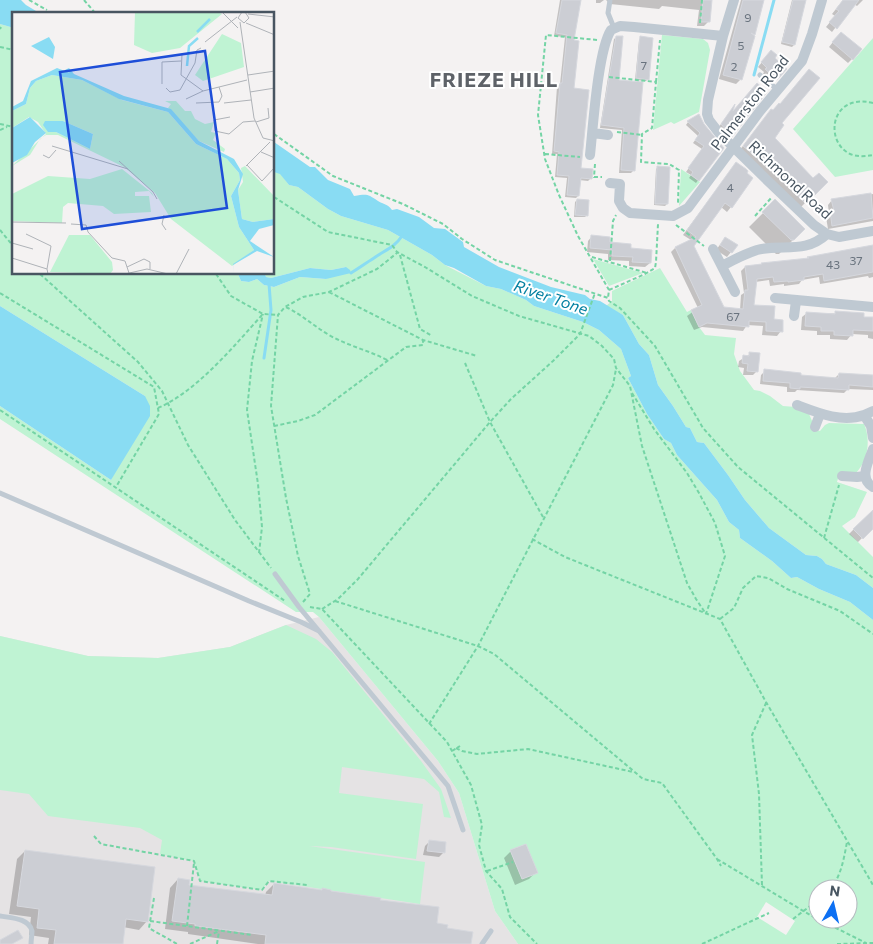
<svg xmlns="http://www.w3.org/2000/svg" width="873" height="944" font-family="Commissioner,sans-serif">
	<rect width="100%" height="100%" fill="#f4f2f2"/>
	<!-- education -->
	<path fill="#e5e3e4" d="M319 617 438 761 459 793 495 911 518 944H0V636L88 656 158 658 230 647 286 625Z"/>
	<!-- green -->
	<path fill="#bff3d3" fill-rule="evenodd" d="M0 24 14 28V274H238L241 281 249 282 257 279 264 285 274 287 300 277 326 279 346 267 331 270 310 268 271 278 266 277 265 274H274V172L280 173 289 185 298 187 328 209 341 216 388 230 432 255 445 265 486 286 501 289 526 300 534 306 583 322 599 330 621 349 631 376 628 378 647 414 664 439 671 443 677 455 717 500 729 522 739 530 740 538 772 561 791 578 797 577 819 589 850 602 873 620V944H518L495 911 459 793 438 761 319 617 313 612H296L0 419V406L111 480 145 396 0 306ZM526 844 537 872 522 879 510 850ZM818 889H848V919H818ZM766 902 795 921 786 935 757 917Z
		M662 35 703 39 708 43 710 50 699 112 674 124 671 122 653 130Z
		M873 38V170L835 177 793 129Z
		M681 169 700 182 679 206Z
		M593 259 643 273 609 286Z
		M660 268 687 312 691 310 699 327 705 335 736 338 734 354 740 371 754 390 760 391 770 396 783 406 796 407 809 414 813 423 810 428 820 431 825 425 829 423 864 424C871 440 868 460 856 473L840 472 837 482 867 492 855 517 842 526 873 557V588L856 575 826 564 822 559 817 556 806 555 769 528 745 500 728 475 704 443 697 442 690 428 686 427 673 406 658 385 649 355 639 344 623 315 606 306 612 301V291Z
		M286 625 316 639 332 652 421 761 441 789 451 818 444 817 439 792 424 779 342 767 339 793 423 804 416 859 331 847 309 846 425 862 420 904 269 881 262 890 200 881 194 861 160 854 162 840 140 828 48 816 29 794 0 790V636L88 656 158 658 230 647Z"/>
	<!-- water -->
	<path fill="#89dcf3" d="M0 0H21L26 5 41 14H14V28L0 24Z
		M274 142 310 167H315L328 180 350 189 354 196C368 194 367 194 378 201 384 205 387 203 392 210L397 209 419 217 434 228 445 229 463 242 464 247 499 267 551 287 585 295 590 299 600 301 623 315 639 344 649 355 658 385 673 406 686 427 690 428 697 442 704 443 728 475 745 500 769 528 806 555 817 556 822 559 826 564 856 575 873 588V620L850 602 819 589 797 577 791 578 772 561 740 538 739 530 729 522 717 500 677 455 671 443 664 439 647 414 628 378 631 376 621 349 599 330 583 322 534 306 526 300 501 289 486 286 454 268 445 265 432 255 388 230 341 216 328 209 298 187 289 185 280 174 274 172Z
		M346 267 350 270 351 273 326 279 300 277 274 287 264 285 257 279 249 282 241 281 238 274H265L266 277 271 278 310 268 331 270Z
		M0 306 145 396 150 406V416L111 480 0 406Z"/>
	<!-- shadow -->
	<path fill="#0003" d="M560 0H579L573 41V89L579 169 591 178 588 181 579 180 578 196 576 198 565 197 567 178 555 177 557 154H552L557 87 560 84 565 37 554 36Z
		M596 0H604L600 3H596Z
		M606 0H711L708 22 704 26H697L699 10 662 6 659 9 610 4Z
		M741 0H760L754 34 752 36 741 79 736 84 719 79Z
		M792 0H805L794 45 792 47 781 44Z
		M843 0H863L857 6 854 4 832 32 826 27 835 16 832 14Z
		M617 37 618 81 642 84 633 171 631 173H619L622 130 600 128 614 39Z
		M837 37 852 59 848 63 829 47Z
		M641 38 648 79 646 81 635 80 639 40Z
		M768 55 773 59 777 79 773 82 763 74 764 72 758 67Z
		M780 105V123L773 138 813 180 826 182 801 207 739 151 767 115Z
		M732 109V136L728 139 718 128Z
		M688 122 702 125 723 148 696 183 689 178 691 175 686 172 702 149 693 143 698 136 686 125Z
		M736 163 731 207 727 212 721 207 693 245 723 308 740 310 741 295 744 293 741 271 745 267 762 264 806 259 808 258 873 246V277L869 278 868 276 820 284 819 277 802 280 799 284 784 286V284L770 286 769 280 755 282 753 306 772 320 781 331 777 336 762 335 763 326 747 325 743 331 702 327 694 330 687 316 698 308 671 252 675 248 691 240 683 235Z
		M658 167 667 204 665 206 654 205 656 169Z
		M873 194V221L828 229 826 217 829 214 828 205 832 200Z
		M577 200 586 216 585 217H574L575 202Z
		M775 201 804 229 779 254H776L749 227Z
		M592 236 630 249 650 263 645 267 629 266V261L608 260V254L587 252 588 241Z
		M725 238 731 252 727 257 716 250Z
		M807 313 863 314V318H873V339L868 338V335L852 334 847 340 830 339V335H817V331L801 330 802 317Z
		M750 354 757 371 753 375H743L744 368 738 367 739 361Z
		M765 371 800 376 835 378 839 374 869 376 873 375V390L848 389 844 393 797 390 795 392H787V387L760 384 761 375Z
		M873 510V527L858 542 849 534Z
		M429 842 443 853 439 857 423 855 425 846Z
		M25 851 147 921 139 930 123 927 121 944H48L49 938 29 935 31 917 9 914 17 859Z
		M511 851 536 872 529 879 515 885 504 858Z
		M178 879 188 886 265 896 266 892 274 884 321 891 323 889 329 893 378 901 436 924 470 944H258L188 934V932L165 929 170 888Z"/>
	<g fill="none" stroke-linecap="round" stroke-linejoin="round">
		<!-- stream -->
		<path stroke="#89dcf3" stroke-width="3" d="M754 75 774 0
			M351 273C359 268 366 263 374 258 385 250 394 248 402 236
			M264 358 271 310 269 284"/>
	</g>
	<!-- building -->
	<path fill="#ccced4" stroke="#d6d8de" d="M562 0H581L574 40 579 41 574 88 589 90 581 168 593 169 592 179 581 178 579 196 567 195 569 176 557 175 559 152 554 151 560 83H562L567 35 556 33Z
		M703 0H712L710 22H701Z
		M743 0H764L755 35 751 33 755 36 742 80 723 75Z
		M793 0H806L795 45 782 42Z
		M843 0H859L837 29 829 22 839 11 836 9Z
		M841 32 862 49 853 60 832 42Z
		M616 36H623L619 80 643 82 635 171 621 170 624 128 601 125Z
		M640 36 653 38 649 80 636 78Z
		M771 50 777 55 775 58 787 69 777 80 765 69 767 68 761 62Z
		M809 69 820 78 782 123 784 125 775 138 813 178 819 173 828 182 806 204 766 165 743 146 771 109 773 110 779 103 780 104Z
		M757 83 767 92 732 137 721 124 735 104 733 111Z
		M699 114 704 124 724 148 699 181 691 175 693 172 688 168 704 146 695 140 700 133 687 121Z
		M736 162 746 169 748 171 747 173 753 178 732 208 725 203 694 246 724 307 743 309 745 290H748L745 266 762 264 761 263 809 258 807 257 873 245V272L824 281 823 274 804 277V280L788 282V281L774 282 773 277 757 279 754 305 775 306 774 319 783 320V332L766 331V322L749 321V327L707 323 699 327 691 310 702 305 675 247 696 237 687 230Z
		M657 166 670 167 668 204H655Z
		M871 193 873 218 832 226 830 211H834L831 199Z
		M577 199 589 200 588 216 575 215Z
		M775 199 805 229 794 240H791L762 212Z
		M591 235 610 237V242L631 244V248L652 250 651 263 632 262 633 257 612 256V250L590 248Z
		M725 237 738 245 732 253 720 245Z
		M835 311 864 313V317H873V331L853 330V336L834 335V331H821V327L805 326 806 312 835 314Z
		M749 352 760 353 758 372 747 371 748 364 742 363 743 355 749 356Z
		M764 369 801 373V375L838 378 839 373 873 375V387L849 385V390L800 387V389L790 388V383L763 381Z
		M873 510V529L863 539 853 529Z
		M429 840 446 842 445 853 427 851Z
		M526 844 538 873 522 879 510 850Z
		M25 850 155 867 148 922 126 919 123 944H54L56 930 37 928 39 909 17 906Z
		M178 878 190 880 189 885 272 895 274 883 322 890V888L331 890V891L381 898 380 900 439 907 437 923 448 925 447 928 473 932 471 944H265L266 935 195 926V924L172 921Z
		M18 930 23 938 12 944H0V940Z"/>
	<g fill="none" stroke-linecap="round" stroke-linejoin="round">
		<!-- path -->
		<path stroke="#74d4a5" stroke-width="2" stroke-dasharray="4 2.5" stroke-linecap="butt" d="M29 0 47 10
			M84 0 96 14
			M700 23 702 0
			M0 29 1 27
			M597 40 546 35 538 115 545 159 559 195 578 236 609 290 608 298
			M0 47 14 50
			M609 77 656 82 652 128 642 134 641 162 669 164 679 170 678 203
			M656 82 660 40
			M873 103C828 92 824 146 853 155 860 157 867 156 873 155
			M0 124 14 127
			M0 130 7 127
			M617 132 642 135
			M274 134 333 176 403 204 443 224 462 239 495 260 608 298 609 301 620 308 655 346 703 428 738 467 873 578
			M545 154 580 157
			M595 164 594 177H602
			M274 197 328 232 392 245 397 252 425 267 472 296 519 316 589 336 602 346 614 359 616 368 630 386 642 446 687 583 696 599 706 614
			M755 216 772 197
			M676 225 704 246
			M0 230 14 247
			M400 255 420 329 432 336
			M592 257 647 273
			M610 261 613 221 616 215
			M40 274 138 362 162 391 188 445 235 520 271 568
			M216 274 231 296 263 314 278 315
			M609 290 645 274 655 268 656 262 658 224
			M329 292 423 340 477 356
			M0 293 154 387 159 414 116 487
			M286 307C302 315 314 326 329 335 348 346 368 350 387 360
			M465 363 490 422 543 517
			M632 393 654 429 687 473 699 493 715 523 725 556 706 614
			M158 408C197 391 234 346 262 315
			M0 410 285 601
			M274 426 298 421 315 415 406 347 423 345V340
			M824 538 839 485
			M532 539 565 557 720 619 766 702 873 885
			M259 553 262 527 258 484 247 410 252 361 263 314
			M335 601 478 646 494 654 643 779 662 783 717 859 721 866
			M303 602 310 594 298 556 286 498 271 406 278 315 285 307 303 297 329 292 377 269 397 253
			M310 607 322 609 447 742 471 785 482 825 479 845 486 871 502 889 510 917 537 944
			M322 609 338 599 358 579 490 422 511 399 553 361 580 334 595 293
			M720 619 734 608 743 588 756 576 768 578 787 589 840 611 873 634
			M429 724 478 646 613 385 616 369
			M456 748 462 751 477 754 528 749 633 772
			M452 751 460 746
			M94 836 101 844 194 861 200 881 262 890 269 881 307 885
			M717 859 810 915 866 943
			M487 871 513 862
			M762 885 759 794 752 735 766 703
			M830 889C841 877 844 858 847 842
			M154 898 149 928 177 944
			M793 919 818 900
			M150 921 252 935
			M187 926 194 863
			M190 944 219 931
			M217 944 219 931
			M702 944 769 913
			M837 944 873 943"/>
		<!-- lane -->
		<path stroke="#bfc9d2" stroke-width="5" d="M610 0 608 13 614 28
			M760 75 778 90
			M0 493 249 601 301 622 319 631
			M275 574 299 607 448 786 463 830
			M0 916C11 918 29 918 32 931 32 935 31 940 31 944
			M482 944 491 931"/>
		<!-- street -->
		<path stroke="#bfc9d2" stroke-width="10" d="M734 0 723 36 708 100 707 114 709 120 719 133 770 183 814 225 827 234 839 237 873 231
			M593 133 608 135
			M590 155C593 127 598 50 611 30L620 26 634 27 723 36
			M610 183 620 184 619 201 623 208 630 213 673 216 688 208 760 111 802 61 812 34 822 0
			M713 249 735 292
			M722 266C733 260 745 254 757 250 782 243 804 255 827 234
			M775 298 873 307
			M794 316 796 301
			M797 405C818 413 842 423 864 415
			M873 411 864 415 871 426 873 438
			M815 427 820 414
			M873 449C869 461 858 479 873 487
			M842 476 857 477 865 476"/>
	</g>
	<g text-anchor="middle" stroke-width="4" stroke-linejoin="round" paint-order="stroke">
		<!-- number labels -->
		<g font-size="12" fill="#69737e">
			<text x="748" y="22">9</text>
			<text x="741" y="50">5</text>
			<text x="644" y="70">7</text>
			<text x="734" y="71">2</text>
			<text x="730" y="192">4</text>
			<text x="856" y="265">37</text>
			<text x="833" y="269">43</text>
			<text x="733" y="321">67</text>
		</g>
		<!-- street labels -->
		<g font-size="15" fill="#485561" stroke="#fff">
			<text transform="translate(750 103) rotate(-52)" y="5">Palmerston Road</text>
			<text transform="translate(790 180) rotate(43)" y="5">Richmond Road</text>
		</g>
		<!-- water labels -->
		<g font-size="16" font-style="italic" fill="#0480a1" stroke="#fff">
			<text transform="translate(551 297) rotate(19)" y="6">River Tone</text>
		</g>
		<!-- district labels -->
		<g font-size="20" font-weight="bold" letter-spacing="1" fill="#5e6268" stroke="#fff">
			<text x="494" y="87">FRIEZE HILL</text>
		</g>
	</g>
	<!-- overview -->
	<g transform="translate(12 12)">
		<rect width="262" height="262" fill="#f4f2f2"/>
		<path d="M123 0H205L210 2 168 36 140 41 122 33ZM210 22 229 31 232 55 191 69 183 63ZM40 63 70 68 110 88 156 100 184 132 215 147 227 161 228 168 219 184 227 215 242 238 220 254 159 207 143 181 112 155 46 123H34L28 127 18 143 0 154 34 122 26 110 17 105 0 116V99L14 92 18 76 24 69ZM51 109 81 122 78 137 44 120H37L33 110ZM153 89H164L173 99H179L183 107 193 112 202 110 199 120 204 121 201 128 213 137 212 140 187 129 156 96 159 92ZM233 154 262 184V207L241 210 230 207 226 178 231 170 229 156ZM110 157 140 181 142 185 137 179 123 180V184H137L139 200 102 202 91 194 56 191 51 195 50 211 0 209V182L36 164 78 167ZM57 223H78L100 250 101 258 98 262 38 260Z" fill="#bff3d3" fill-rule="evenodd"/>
		<path d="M37 25 43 35 41 47 19 34ZM45 56 58 61 53 58 57 56 62 62 112 84 159 97 187 129 222 147 231 162 226 178 230 207 241 210 262 207V213L247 217 238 229 262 245 245 239 221 253 222 262 221 252 242 238 227 215 219 184 228 168 227 161 215 147 184 132 156 100 107 87 70 68 40 63 24 69 18 76 14 92 0 99V95L11 89 19 69ZM18 105 34 121 23 130 15 143 0 151V116ZM33 109H51L81 122 78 137 44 120H36L31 113Z" fill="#89dcf3"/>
		<path fill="none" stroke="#89dcf3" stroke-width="2.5" d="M185 20 198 7M175 54 177 34 186 26"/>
		<path fill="none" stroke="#afb3b8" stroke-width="1" d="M230 0 226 6 232 11 237 6 233 0M211 1 226 16M236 2 263 5M228 10 242 106 251 126 263 129M234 11 263 23M193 30 225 5M170 42 169 63 191 79 235 68M236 63 263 59M150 72V50L169 49M154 76 158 80 168 78 183 51 185 38 189 36M238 80 263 76M174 87 191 79M184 91 207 90 210 84 207 75M212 91 239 88M218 105 202 108 203 119 217 122 231 110 243 109M244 110 257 106 256 96M40 134 116 157M249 140 263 146M31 143 37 146 44 138M107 149 141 180 145 187M235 153 250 169 263 155M234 154 258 130M152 203 150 212 154 218M0 210 54 211M59 212 74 213 76 220 100 246 113 249 117 261M14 222 39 234 35 257M0 231 21 237M0 246 35 257 36 262M115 255 132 247 138 250V257M113 262 135 257 156 262M164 262 177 237"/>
		<path fill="#1d4ed8" fill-opacity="0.15" stroke="#1d4ed8" stroke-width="2.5" d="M193 39 215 196 70 217 48 60Z"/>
		<rect width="262" height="262" fill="none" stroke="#485561" stroke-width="2.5"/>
	</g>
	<!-- north arrow -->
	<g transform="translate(833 904) rotate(8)"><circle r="24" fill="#ffffff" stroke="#b6bbc0"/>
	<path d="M0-4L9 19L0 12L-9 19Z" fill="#0d70f3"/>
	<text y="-8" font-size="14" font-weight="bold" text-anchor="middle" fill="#485561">N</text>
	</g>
</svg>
